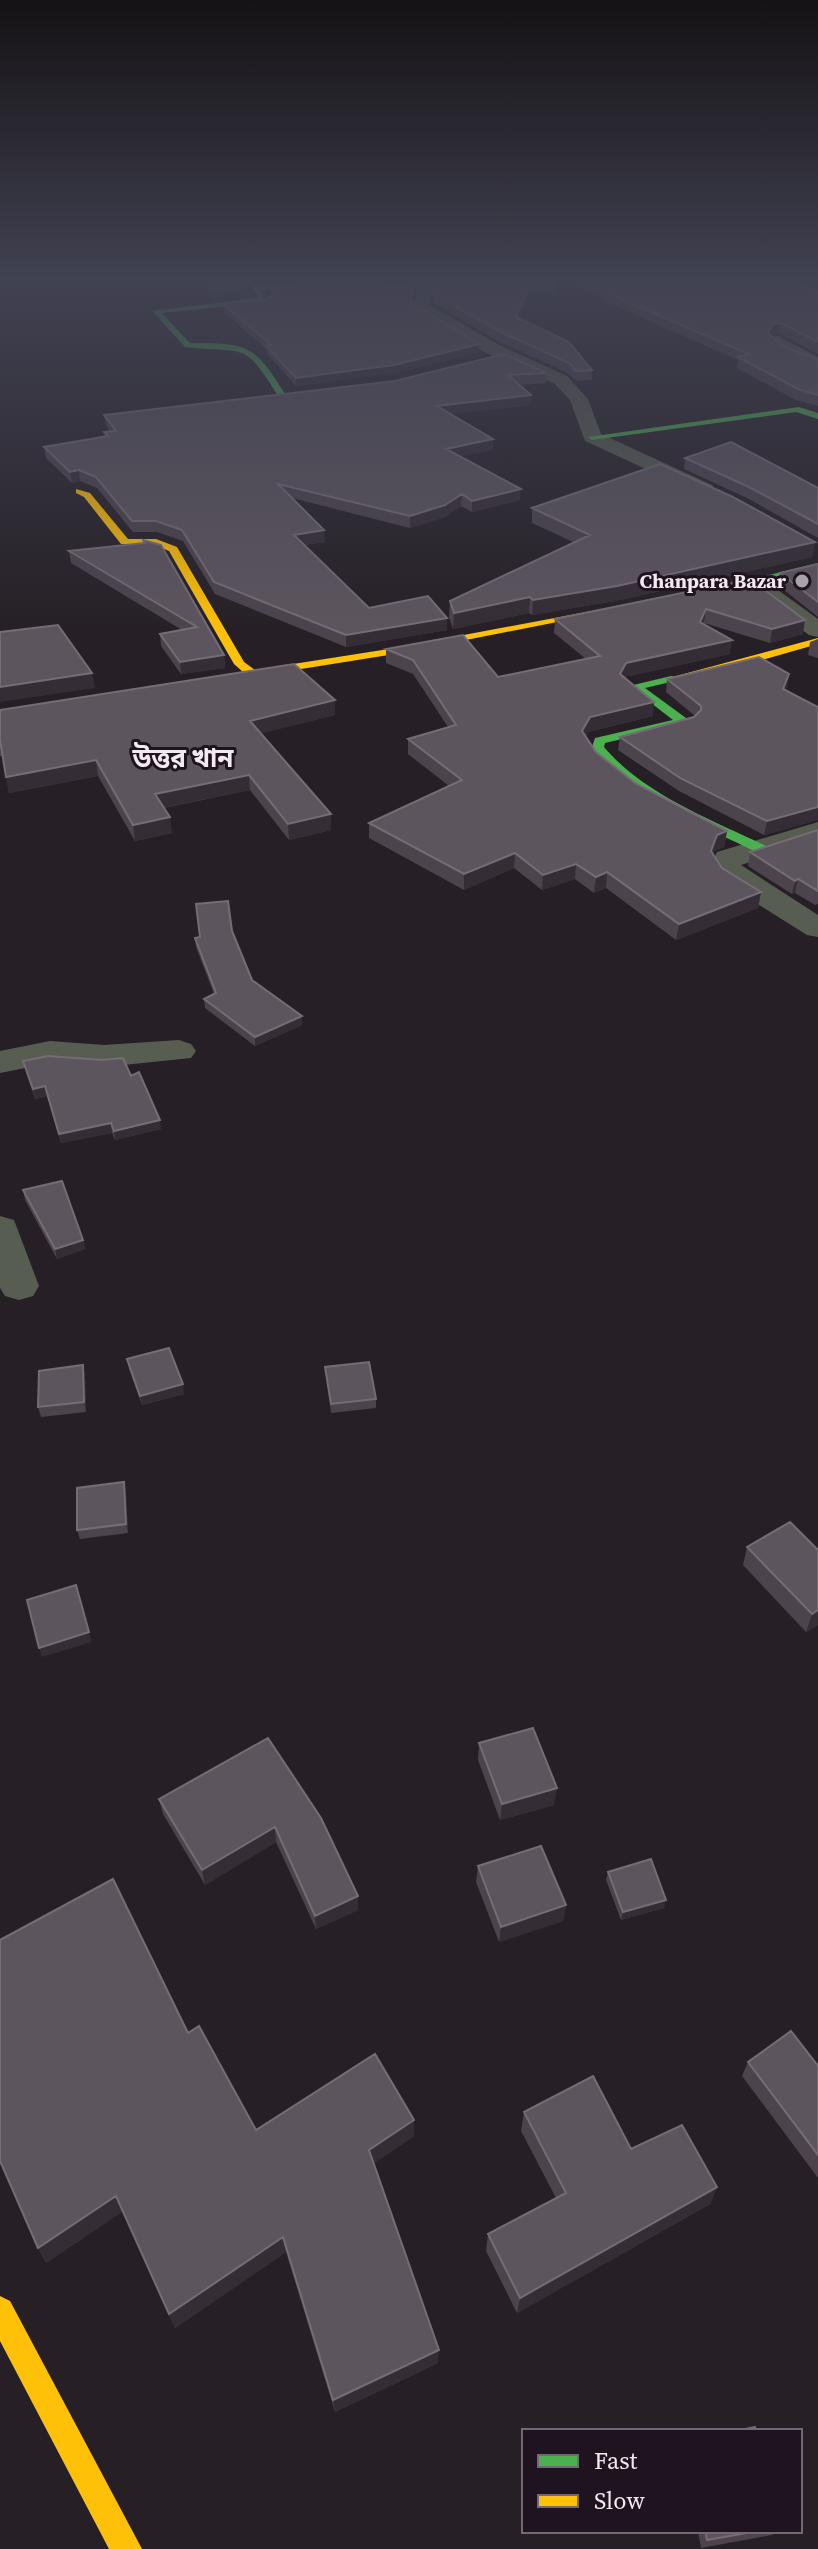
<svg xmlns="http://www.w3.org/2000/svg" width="818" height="2549" font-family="'Source Serif 4','Noto Sans Bengali',serif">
	<rect width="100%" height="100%" fill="#262026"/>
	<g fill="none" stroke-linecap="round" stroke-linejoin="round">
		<!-- street -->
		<path fill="#585d51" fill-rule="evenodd" d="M426 275H444L433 286 430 305 499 345 567 376 588 399 601 434 712 485 715 489 712 493H698L585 441 570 400 555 384 486 353 416 310 414 307 417 284Z
			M778 336 818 357V368C799 363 783 356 769 341L772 337Z
			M763 583 771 585 818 619V637L809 635 755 595 751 590 755 585Z
			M818 822V840L741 865 818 915V937L807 935 721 881 711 865 717 852Z
			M179 1040 191 1044 196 1051 191 1058 104 1067 50 1063 0 1073V1051L50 1041 104 1045Z
			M0 1216 14 1220 39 1286 33 1296 19 1300 5 1296 0 1288Z"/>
		<!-- fast -->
		<path fill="#4caf50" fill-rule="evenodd" d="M319 280 429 284H319L260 290 266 302 162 313 190 343C248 343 254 344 285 394L342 390 339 394 280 399C243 340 249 354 185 347L152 311 258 298 252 286Z
			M799 407 818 413V419L796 412 592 440 588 437Z
			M818 563V569L696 597 691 594Z
			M671 676 675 677V681L645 688 686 718V724L605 743 604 747C645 795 710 819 766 846V852H756C700 824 631 798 592 747L595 738 673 720 629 686Z"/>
		<!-- slow -->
		<path fill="#ffc107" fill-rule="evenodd" d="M76 489 90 493 128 539H156L177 547 244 662 255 670 395 648 613 607 618 610 395 654 239 679 233 676 243 672 234 664 169 551 155 545 121 544 84 497 76 493Z
			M818 638V644L709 675 671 682 665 679Z
			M0 2296 10 2301 142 2549H109L0 2341Z"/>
	</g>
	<!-- wall -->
	<path fill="#4c434d" d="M230 275H305L255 280 245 285 246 294 213 297 207 290V284L238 281Z
		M548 275 557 287 556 296 531 290 519 318 592 370V380L576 381 568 373 500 342 433 303V294Z
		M568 275H779L818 291V354L779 333 771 335 785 347 818 360V406L796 400 737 368 738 360 604 301Z
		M413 285 412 301 414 305 479 344V352L394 373 296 386 267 354 266 349 224 312V305L263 301 272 296 271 287Z
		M546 373V383L519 385 531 395 530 405 451 414 493 439V450L460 456 520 500 472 512 461 506 445 517 410 528 292 498 325 542 304 545 369 608 447 630 346 647 215 594 183 541 157 532H133L97 488 80 481 72 483 46 458 44 447 105 437 104 432H110L106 425 104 415 395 381Z
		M685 458 818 488V538L747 498 684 469Z
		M532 508 815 542 812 557 615 601 532 615 529 613 453 629 449 617 450 601 573 542 532 523Z
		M143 540 224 655 225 668 181 674 161 646 160 634 182 630 71 563 69 551 143 543Z
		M818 564V617L778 585 780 573Z
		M750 579 803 634 770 643 704 623 730 654 624 677 653 716 588 732 586 737 596 752 635 783 727 831 724 847 714 851 713 854 722 868 761 892 758 908 676 940 606 888 594 893 575 879 542 890 514 868 464 890 369 838V823L449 786 408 754V739L448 727 413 674 386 663V649L498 677 586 659 554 633 555 619Z
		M818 639V658L808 655 810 642Z
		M789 674 786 690 818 707V820L764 835 679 791 618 750 620 737 695 716 666 692 667 679Z
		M335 700V715L261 733 331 830 289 840 250 790 164 808 172 833 135 841 98 776 9 793 3 756H0V710Z
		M818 830V904L815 905 795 893 792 894 748 866 750 852Z
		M232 931 252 980 302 1025 255 1046 205 1008 204 999 214 994 196 947 195 938Z
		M23 1061 131 1076 161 1129 115 1140 112 1133 61 1143 47 1096 35 1099Z
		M23 1190 83 1240 85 1249 57 1259 25 1200Z
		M127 1359 184 1394 142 1405 129 1369Z
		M83 1365 85 1375 86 1412 41 1417 38 1407Z
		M325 1367 376 1399V1408L331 1413Z
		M124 1482 126 1492 128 1533 80 1539 77 1530Z
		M790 1522 818 1625 806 1632 743 1565 747 1547Z
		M268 1738 358 1896V1910L316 1929 276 1842 205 1885 163 1814 159 1799Z
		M479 1743 554 1805 500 1820 478 1760Z
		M478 1866 566 1905 563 1921 499 1942 476 1882Z
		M608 1872 664 1908 621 1920 606 1880Z
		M188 2033 256 2130 414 2120V2136L374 2163 438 2363 335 2412 286 2252 175 2328 123 2211 46 2263 38 2248Z
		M748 2062 818 2066V2178L742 2076Z
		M524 2112 631 2149 717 2187 710 2204 517 2313 486 2251 488 2234 556 2198 521 2131Z
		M698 2531H776L772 2535 701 2548Z"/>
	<!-- shaded-wall -->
	<path fill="#352d36" d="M245 275H305L255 280 244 286V276Z
		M531 280V290L515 327 516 317Z
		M246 287V294L213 297 212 291Z
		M781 323 779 333 772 334 767 343 768 333 773 324Z
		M479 344V352L394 373 296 386V378Z
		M531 395 530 405 437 416V406Z
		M493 439V450L445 459 446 449Z
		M79 470 80 481 72 483 70 472Z
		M521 489 520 500 472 512V501Z
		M462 494 461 506 445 517 410 528V516Z
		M324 530 325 542 295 546 294 535Z
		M815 542 812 557 615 601 532 615 533 600Z
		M530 597 529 613 453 629 454 613Z
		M706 609 704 623 698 636 700 622Z
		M447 618V630L346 647V635Z
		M805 620 803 634 770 643 772 629Z
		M732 640 730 654 624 677 620 674 626 663Z
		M224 655 225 668 181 674 180 662Z
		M92 673 95 688 0 702V687Z
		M789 674 787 687 781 702 783 689Z
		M335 700V715L251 736 250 721Z
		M654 702 653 716 588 732 580 746 582 731 590 717Z
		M96 760 98 776 9 793 6 777Z
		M249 775 250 790 157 809 155 794Z
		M818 807V820L764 835 767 821Z
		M331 814V830L289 840 288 824Z
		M170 817 172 833 135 841 133 825Z
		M727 831 724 847 714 851 708 867 711 851 717 835Z
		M515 853 514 868 464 890V874Z
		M576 864 575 879 542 890 543 875Z
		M607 872 606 888 594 893 596 877Z
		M798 879 795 893 792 894 795 881Z
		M761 892 758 908 676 940 679 924Z
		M302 1016V1025L255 1046V1037Z
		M45 1086 47 1096 35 1099 33 1089Z
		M160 1120 161 1129 115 1140 114 1131Z
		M111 1123 112 1133 61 1143 59 1134Z
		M83 1240 85 1249 57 1259 55 1249Z
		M83 1365 85 1375 86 1412 84 1402Z
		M183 1384 184 1394 142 1405 140 1396Z
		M124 1482 126 1492 128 1533 126 1524Z
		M818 1610V1625L806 1632 812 1614Z
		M89 1632 92 1642 42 1657 39 1648Z
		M557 1788 554 1805 500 1820 502 1804Z
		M275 1827 276 1842 205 1885 202 1870Z
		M358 1896V1910L316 1929 315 1916Z
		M666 1900 664 1908 621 1920 623 1912Z
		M566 1905 563 1921 499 1942 501 1927Z
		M414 2120V2136L370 2166 369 2150Z
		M717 2187 710 2204 517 2313 520 2298Z
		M116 2196 123 2211 46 2263 38 2248Z
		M283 2237 286 2252 175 2328 169 2314Z
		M439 2350 438 2363 335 2412 333 2400Z"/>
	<!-- building -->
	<path fill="#5d555e" stroke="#756c76" stroke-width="2" d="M438 275H548L557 287 531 280 516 317 569 342 592 370 576 371 569 363 501 332 433 294 436 278Z
		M582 275H779L818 291V342L781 323 773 324 768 333 785 347 818 360V395L798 389 738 357 749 354 604 292Z
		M243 281 246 287 212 291 207 284Z
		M319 283 413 285 411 299 414 305 479 344 394 365 296 378 266 346 271 345 224 305 263 301 273 295 271 287Z
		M504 354 546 373 508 375 531 395 437 406 493 439 446 449 521 489 472 501 462 494 445 505 410 516 278 484 324 530 294 535 369 608 428 596 447 618 346 635 214 582 182 530 156 521H132L96 477 79 470 70 472 44 447 108 436 104 432 116 431 104 415 395 381Z
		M731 442 818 488V524L749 487 685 458Z
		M660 464 733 497 815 542 617 586 533 600 530 597 454 613 450 601 590 535 532 508Z
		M143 540 161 545 224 655 180 662 160 634 197 627 69 551 145 543Z
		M818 564V602L780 573Z
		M750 579 805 620 772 629 706 609 700 622 732 640 626 663 620 674 654 702 590 717 582 731 596 752 635 783 727 831 717 835 711 851 722 868 761 892 679 924 607 872 596 877 576 864 543 875 515 853 464 874 369 823 462 780 408 739 456 725 413 660 386 649 463 635 498 677 600 656 555 619Z
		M58 625 92 673 0 687V632Z
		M759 657 789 674 783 689 818 707V807L767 821 680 778 620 737 694 717 701 710V706L667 679Z
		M294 664 335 700 250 721 331 814 288 824 249 775 155 794 170 817 133 825 96 760 6 777 0 740V710Z
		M818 830V891L798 879 795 881 750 852Z
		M228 901 232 931 252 980 302 1016 255 1037 204 999 216 993 195 938 200 937 196 904Z
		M48 1056 102 1060 123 1058 131 1076 139 1072 160 1120 114 1131 111 1123 59 1134 45 1086 33 1089 23 1061Z
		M62 1181 83 1240 55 1249 23 1190Z
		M169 1348 183 1384 140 1396 127 1359Z
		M369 1362 376 1399 331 1404 325 1367Z
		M83 1365 84 1402 38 1407 39 1371Z
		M124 1482 126 1524 77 1530V1488Z
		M790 1522 818 1550V1610L812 1614 747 1547Z
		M76 1585 89 1632 39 1648 27 1600Z
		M533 1728 557 1788 502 1804 479 1743Z
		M268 1738 321 1818 358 1896 315 1916 275 1827 202 1870 159 1799Z
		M541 1846 566 1905 501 1927 478 1866Z
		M651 1859 666 1900 623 1912 608 1872Z
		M113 1879 188 2033 199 2026 256 2130 375 2054 414 2120 369 2150 439 2350 333 2400 283 2237 169 2314 116 2196 38 2248 0 2161V1940Z
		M791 2031 818 2066V2155L748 2062Z
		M593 2076 631 2149 682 2125 717 2187 520 2298 488 2234 566 2193 524 2112Z
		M755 2427 756 2431H736Z
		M705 2531H758L707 2540Z"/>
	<!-- sky -->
	<linearGradient id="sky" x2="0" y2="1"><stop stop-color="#151215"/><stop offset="0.44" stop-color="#414252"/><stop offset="1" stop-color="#414252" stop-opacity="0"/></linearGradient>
	<rect width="818" height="632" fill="url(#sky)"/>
	<!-- markers -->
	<circle fill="#aba3ab" stroke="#1f1320" stroke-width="3" cx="802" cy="581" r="8"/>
	<g text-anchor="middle" stroke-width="6" stroke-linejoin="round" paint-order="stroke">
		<!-- far-poi labels -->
		<g font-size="20" font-weight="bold" fill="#f2eaf3" stroke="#1f1320" text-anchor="end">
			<text x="786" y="588">Chanpara Bazar</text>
		</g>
		<!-- far-district labels -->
		<g font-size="26" font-weight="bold" fill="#f2eaf3" stroke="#1f1320">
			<text x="183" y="767">উত্তর খান</text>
		</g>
	</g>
	<!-- legend -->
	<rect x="522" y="2429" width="280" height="104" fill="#1f1320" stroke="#736974" stroke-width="2"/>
	<rect x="538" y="2455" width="40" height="12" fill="#4caf50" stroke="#736974" stroke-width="2"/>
	<text x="594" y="2469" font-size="24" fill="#f2eaf3">Fast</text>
	<rect x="538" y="2495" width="40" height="12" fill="#ffc107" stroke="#736974" stroke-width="2"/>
	<text x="594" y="2509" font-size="24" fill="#f2eaf3">Slow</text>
</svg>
